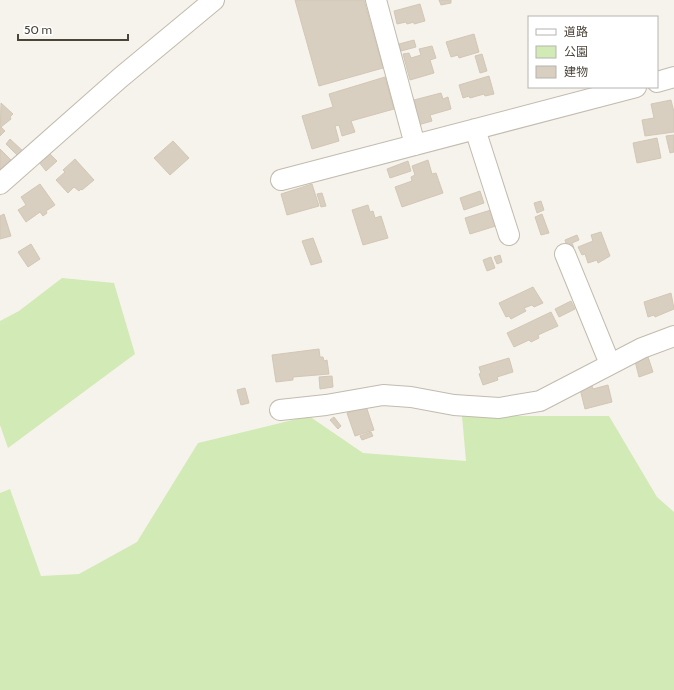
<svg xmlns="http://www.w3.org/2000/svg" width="674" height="690" font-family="Cabin,'Noto Sans JP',sans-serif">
	<rect width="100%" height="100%" fill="#f6f3ec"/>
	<!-- green -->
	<path fill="#d2eab5" d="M62 278 114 283 135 354 8 448 0 425V321L19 311Z
		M309 416 363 453 466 461 462 416H609L657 497 674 512V690H0V493L10 489 41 576 79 574 137 542 198 443Z"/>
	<!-- building -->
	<path fill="#d8cfc1" stroke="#d3c7b4" d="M295 0H364L383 68 319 86Z
		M439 0H451V3L441 5Z
		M420 4 425 21 414 24V22L407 24 406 22 397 24 394 11Z
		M474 34 479 52 459 58 458 55 451 57 446 42Z
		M414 40 416 47 401 51 399 44Z
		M432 46 436 58 430 60 434 73 410 80 403 54 409 53 411 58 421 55 419 49Z
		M482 54 487 71 480 73 475 56Z
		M489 76 494 94 485 96 484 94 470 98 469 96 463 98 459 85Z
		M385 77 394 109 351 121 355 132 342 136 339 125 335 126 339 141 312 149 302 116 333 107 329 94Z
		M441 93 443 99 448 97 451 109 430 115 432 121 418 125 413 108 416 107 414 100Z
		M671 100 674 112V132L645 136 642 120 654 118 651 104Z
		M1 103 13 114 10 117 11 119 1 127 5 131 0 136Z
		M674 135V152L670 153 666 136Z
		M657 138 661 158 637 163 633 143Z
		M10 139 25 153 20 158 6 144Z
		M173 141 189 158 170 175 154 158Z
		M0 149 13 162 3 172 0 169Z
		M48 152 57 161 46 171 38 161Z
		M75 159 94 180 82 190 81 189 79 191 74 187 68 193 56 180 65 172 63 170Z
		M428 160 432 174 436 173 443 193 402 207 395 187 412 181 411 177 415 175 412 166Z
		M408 161 411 171 390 178 387 169Z
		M40 184 55 205 46 211 47 213 43 216 40 212 26 222 18 210 26 205 21 197Z
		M312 184 319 206 287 215 281 194Z
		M480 191 484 203 464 210 460 198Z
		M322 193 326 206 321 207 317 194Z
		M541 201 544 210 537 213 534 203Z
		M368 205 370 212 373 211 375 218 381 216 388 238 363 245 352 210Z
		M494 209 499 225 470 234 465 218Z
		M4 214 11 236 0 239V216Z
		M542 214 549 233 541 235 535 217Z
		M601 232 610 256 598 263 597 260 588 263 585 254 582 255 578 247 593 241 591 235Z
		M577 235 579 240 572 243 574 248 568 250 565 240Z
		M313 238 322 262 311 265 302 241Z
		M31 244 40 259 28 267 18 252Z
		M500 255 502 262 497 264 494 257Z
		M491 257 495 268 487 271 483 260Z
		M533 287 543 303 534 307 532 305 524 308 526 311 511 319 509 316 506 317 499 303Z
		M671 293 674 309 655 317 654 315 648 317 644 302Z
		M571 301 575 309 559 317 555 309Z
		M551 312 558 326 538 335 539 338 531 342 529 340 514 347 507 333Z
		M319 349 320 357H323L324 361 327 360 329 374 293 377V380L276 382 272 355Z
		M648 357 653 372 639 377 635 361Z
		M509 358 513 372 497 377 498 380 483 385 479 374 481 373 479 367Z
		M332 376 333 387 320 389 319 377Z
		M608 385 612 402 585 409 580 389 592 386 593 389Z
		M245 388 249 403 241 405 237 390Z
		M366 406 374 430 355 436 347 413Z
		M334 417 341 426 338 429 330 420Z
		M371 432 373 436 362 440 360 436Z"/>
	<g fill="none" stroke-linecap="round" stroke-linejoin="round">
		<defs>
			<path id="minor" d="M376 0 415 145
				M657 82 674 77
				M475 129 509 235
				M281 180 636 87
				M0 184 120 78 214 0
				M565 254 610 364
				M280 410 326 405 383 395 411 397 454 405 499 408 540 401 642 348 674 336"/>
		</defs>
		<!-- minor casing -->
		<use href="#minor" stroke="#c2bbae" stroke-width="22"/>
		<!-- minor -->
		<use href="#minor" stroke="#fff" stroke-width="20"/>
	</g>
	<!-- legend -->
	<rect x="528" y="16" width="130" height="72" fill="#ffffff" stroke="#b7b4b0"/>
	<rect x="536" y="29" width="20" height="6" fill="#ffffff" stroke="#b7b4b0"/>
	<text x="564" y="36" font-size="12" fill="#4b4439">道路</text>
	<rect x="536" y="46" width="20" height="12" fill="#d2eab5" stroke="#b7b4b0"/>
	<text x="564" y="56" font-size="12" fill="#4b4439">公園</text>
	<rect x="536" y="66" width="20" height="12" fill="#d8cfc1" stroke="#b7b4b0"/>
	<text x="564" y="76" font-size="12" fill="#4b4439">建物</text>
	<!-- scale -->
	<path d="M18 34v6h110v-6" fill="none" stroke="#4b4439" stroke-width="2"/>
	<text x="24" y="34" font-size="12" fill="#4b4439" stroke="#ffffff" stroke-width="3" paint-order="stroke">50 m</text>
</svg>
